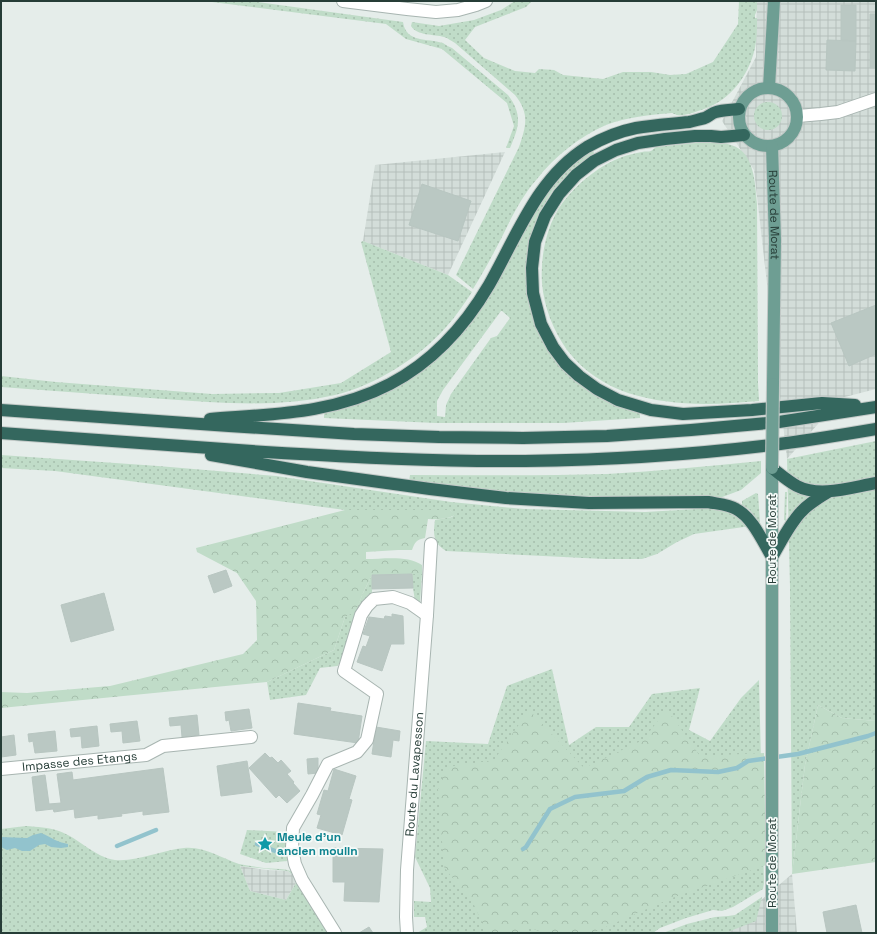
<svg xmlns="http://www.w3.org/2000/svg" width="877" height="934" font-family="'Space Grotesk',sans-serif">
	<defs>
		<pattern id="industrial-grid" width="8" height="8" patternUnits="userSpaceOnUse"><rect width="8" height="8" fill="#d3ddd9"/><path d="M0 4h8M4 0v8" fill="none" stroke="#b5bfbb"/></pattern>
		<pattern id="grass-dots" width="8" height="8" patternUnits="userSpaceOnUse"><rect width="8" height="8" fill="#c0dcc8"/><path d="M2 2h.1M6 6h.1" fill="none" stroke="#a5beac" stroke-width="1.8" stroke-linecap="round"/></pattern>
		<pattern id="forest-crowns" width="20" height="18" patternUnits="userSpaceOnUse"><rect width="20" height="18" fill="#c0dcc8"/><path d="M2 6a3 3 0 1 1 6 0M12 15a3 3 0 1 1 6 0" fill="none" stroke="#a5beac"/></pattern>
	</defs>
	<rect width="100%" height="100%" fill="#e5edea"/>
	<!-- industrial -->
	<path fill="url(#industrial-grid)" d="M757 1H876V389L841 398 787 459 754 170 722 121 756 57Z
		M505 152 448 275 363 241 375 165Z
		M240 866 266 870 288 871 293 875 296 883 286 900 250 891Z
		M792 874 797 933H703L742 916Z"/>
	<!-- grass -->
	<path fill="url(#grass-dots)" fill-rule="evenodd" d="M204 1H251L403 22C406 43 427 38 443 43 446 45 449 47 452 48L508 95C523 115 519 127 510 148H506L514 126 507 103 442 49 406 39 386 24Z
		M515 1H532L526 7 475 27 465 40 484 58 515 71 535 73 539 69 554 70 563 75 603 79 623 72H651L670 75 686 74 713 62 738 24 739 1H757V10L755 15V18H757C757 28 757 39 755 48 748 78 728 103 698 111 692 113 684 116 677 115 677 115 672 113 672 113 650 115 627 117 606 125 579 137 555 156 537 179 522 196 511 218 501 239 492 256 483 273 473 289L456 275 519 147C526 126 530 114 515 95L455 43C451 41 448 38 444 37 434 34 417 36 411 26L412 22 439 26 474 20 501 10Z
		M754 116a14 14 0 1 1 28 0a14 14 0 1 1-28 0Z
		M696 143C707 143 720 141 731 145 755 152 755 184 757 204L758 383 759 401C742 402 723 404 705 404 652 403 601 394 567 350 553 330 544 307 542 283 540 253 548 218 568 196 583 179 601 165 622 157 628 155 635 153 642 152 645 151 649 152 651 151 653 150 654 148 656 147Z
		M592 149 594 153 572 170 553 190 539 213 530 239 526 266 528 294 561 367 576 382 596 395 617 405 640 413V418L563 423H436L324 418V413L437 357 520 235 549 188 568 167ZM501 311H502L510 318 497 336 491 338 451 394 446 405 445 417 437 416V401L443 390Z
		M363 241 448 275 472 292C464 304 456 316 447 326 419 358 376 385 335 395 279 408 220 403 164 399 109 395 55 391 1 387V376L56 382 212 394 279 393 341 383 391 352 361 242Z
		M876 441V721L842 718 818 705 805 765 792 874 790 587 787 459Z
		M1 455 158 466 276 476 451 502 524 509 645 512 716 508 731 511 758 525 694 534 677 542 657 554 642 559H604L446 551C433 543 433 534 435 520L452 517 454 515 450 510H345L55 471 1 468Z
		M761 461V473L741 490 717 499H646L530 495 409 481 410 475C475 475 541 476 607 474 658 471 710 466 761 461Z
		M785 492H787L786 521 784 520Z
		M756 493 758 494 760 522H758L750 510 742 505V501Z
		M412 574H422L420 601 419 603 415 601 413 588Z
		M372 575V596L342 661 337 666 320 668 306 695 270 700 267 682 334 650 345 617 356 610 363 593Z
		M552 669 569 745 596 727H629L652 694 700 688 689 730 710 741 741 698 759 680 764 883 763 889 733 907 722 911 713 910 686 918 660 928 653 933H417L427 927 425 917H414V901L431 902 430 888 415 857 426 741 488 744 507 686Z
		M26 826C37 827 48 827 59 831 79 838 94 857 115 860 137 862 162 850 184 848 204 846 221 858 239 864 245 865 251 866 257 867 269 870 283 867 293 872L328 933H1V829ZM240 866 288 871 293 875 296 883 286 900 250 891Z
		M247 830 286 832 287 861 266 863 240 854Z
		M762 897 756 921 725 933H663L687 924 715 917 728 916 735 915Z"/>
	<!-- forest -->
	<path fill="url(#forest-crowns)" d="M345 510H450L455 515C448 519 436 520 428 519L425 538C416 540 415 542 412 550H398L366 552V559C383 559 408 555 422 565V574L372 575 363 593 356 611 345 617 334 650 267 682 1 708V692L27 693 110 686 243 654 257 640 256 601 237 573 197 552 196 548Z
		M818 705 842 718 876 721V862L792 874 805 765Z
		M667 709 700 756 764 753 766 865 672 898 592 933H549L527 928 523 933H487L474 905 444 867 438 789 447 767 494 760 529 710 584 768 643 740Z"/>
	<!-- water -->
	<path fill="#92c3cd" d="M41 833C46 835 50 837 55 840 59 842 64 843 68 844V847L61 848 51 847 45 844 39 845 30 851H22L15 848 7 850 1 847V837L27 838 33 835Z"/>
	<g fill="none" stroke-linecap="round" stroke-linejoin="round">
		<!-- stream -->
		<path stroke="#92c3cd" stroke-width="4.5" d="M257 844 283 854
			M117 846 156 830
			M523 849 526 847 550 809 575 797 624 791 647 777 671 770 718 772 737 768 748 761 798 754 868 736 876 733"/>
	</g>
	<!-- building -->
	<path fill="#bac8c3" stroke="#b8c6c1" d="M841 5H856V41L841 40Z
		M870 14H876V68H870Z
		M827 40 856 41 855 71 826 70Z
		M422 184 471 201 458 241 409 225Z
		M876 305V354L849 366 831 323Z
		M226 570 232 586 214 593 208 576Z
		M412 574 413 588 372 589V575Z
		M104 593 114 630 71 642 61 605Z
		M392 614 403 616 404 644H391L382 671 357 662 363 646 366 647 370 636 363 634 369 617 384 619 385 616 392 617Z
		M298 703 331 708 330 711 362 716 358 743 294 734Z
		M249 709 252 728 231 731 229 720 226 721 225 712Z
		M197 715 199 735 182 737 181 725 170 726 169 718Z
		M137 721 140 741 123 743 122 731 111 732 110 724Z
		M97 726 99 746 82 748 81 736 71 737 70 729Z
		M376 727 400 731 399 741 393 740 391 757 372 754Z
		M55 731 57 751 35 753 33 741 29 742 28 734Z
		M14 735 16 755 1 757V737Z
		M265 753 270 758 272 757 278 763 281 760 291 771 287 774 294 782 293 783 300 791 287 803 279 795 276 798 249 768Z
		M318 758V773L308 774 307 759Z
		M247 761 252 792 221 796 217 766Z
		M163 768 169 812 143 815V811L121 814 122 816 98 819V815L75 818 74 809 54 812 53 809 36 811 32 777 45 775 49 804 61 803 57 774 72 772 73 780Z
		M334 769 356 776 349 799 352 800 342 835 317 828 321 815 317 814 324 790 328 791Z
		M333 848 383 849 379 902 344 901 345 882H333Z
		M856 905 862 933H827L823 912Z
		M369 927 373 933H359Z"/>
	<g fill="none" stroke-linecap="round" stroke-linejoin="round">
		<defs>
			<g id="minor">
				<path d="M343 1 407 9 436 12 458 10 476 5 486 1"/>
				<path d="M798 116 821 114 838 112 876 99"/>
				<path id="s1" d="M1 769 146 755 163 746 251 737"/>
				<path d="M335 933 302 880 295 864 292 848 293 828 312 795 328 764 357 752 367 740 377 694 344 671 361 615 367 606 374 599 393 597 410 603 427 615"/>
				<path id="s2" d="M407 933 406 917 407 870 427 615 431 544"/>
			</g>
			<g id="major">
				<path d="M769 87 774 1"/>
				<circle cx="768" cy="117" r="29"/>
				<path id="s3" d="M772 146 775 240 773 384"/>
				<path d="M772 468V933"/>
			</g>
			<path id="highway" d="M744 135 721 137 711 136H695L665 139 638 143 616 150 594 161 576 175 559 194 545 216 535 242 532 268 533 293 541 324 553 347 565 363 579 376 597 389 618 400 651 410 683 414 752 410 822 403 855 405
				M1 410 229 426 354 434 439 437 523 438 607 436 691 430 779 422 876 407
				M210 419C272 414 333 414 390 384 432 362 465 326 489 285 517 236 537 178 587 147 601 139 621 131 636 128 654 125 671 124 689 122 694 121 700 119 705 118 709 116 712 113 716 112 723 110 732 110 739 109
				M1 433C89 439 177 446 265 452 351 457 438 462 525 461 607 460 690 455 771 445 806 441 841 435 876 429
				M211 455 307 472 430 489 506 498 589 503 708 502C718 504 728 504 736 509 752 517 763 542 772 557 781 542 789 525 801 512 808 504 818 498 828 492
				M772 468C780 474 788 481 797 486 820 498 852 487 876 483"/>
		</defs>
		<!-- minor casing -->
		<use href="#minor" stroke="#a8b5b1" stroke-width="14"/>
		<!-- major casing -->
		<use href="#major" stroke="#c2c9c7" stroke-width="14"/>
		<!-- highway casing -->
		<use href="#highway" stroke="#c2c9c7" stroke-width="14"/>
		<!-- minor -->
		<use href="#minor" stroke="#fff" stroke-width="12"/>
		<!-- major -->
		<use href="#major" stroke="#6e9e93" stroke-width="12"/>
		<!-- highway -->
		<use href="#highway" stroke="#34675e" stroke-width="12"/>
		<defs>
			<path id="major-bridge" d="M772 468 773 384"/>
		</defs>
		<!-- major-bridge casing -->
		<use href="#major-bridge" stroke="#c2c9c7" stroke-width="14" stroke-linecap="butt"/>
		<!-- major-bridge -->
		<use href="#major-bridge" stroke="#6e9e93" stroke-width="12"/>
	</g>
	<!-- icons -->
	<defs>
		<symbol id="sight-bare" viewBox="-9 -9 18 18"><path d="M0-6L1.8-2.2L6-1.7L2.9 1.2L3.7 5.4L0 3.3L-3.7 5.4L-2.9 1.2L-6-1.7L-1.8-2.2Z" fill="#0f9aa8" stroke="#f5faf8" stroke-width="2.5" paint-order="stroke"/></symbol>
	</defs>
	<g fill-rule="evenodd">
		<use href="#sight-bare" x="254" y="833" width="22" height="22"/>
	</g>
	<g text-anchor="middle" stroke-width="3.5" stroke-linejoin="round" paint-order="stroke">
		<!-- street labels -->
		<g font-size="12" fill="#263d37" stroke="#f5faf8">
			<text dy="4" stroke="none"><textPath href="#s3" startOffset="69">Route de Morat</textPath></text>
			<text transform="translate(772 539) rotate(-90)" y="4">Route de Morat</text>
			<text dy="4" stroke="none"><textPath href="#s1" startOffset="79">Impasse des Etangs</textPath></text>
			<text dy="4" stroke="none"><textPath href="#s2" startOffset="159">Route du Lavapesson</textPath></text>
			<text transform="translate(772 863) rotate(-90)" y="4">Route de Morat</text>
		</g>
		<!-- culture labels -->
		<g font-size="12" font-weight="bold" fill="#0d838f" stroke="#f5faf8" text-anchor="start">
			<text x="277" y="841">Meule d’un<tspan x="277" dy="14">ancien moulin</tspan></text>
		</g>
	</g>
	<!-- border -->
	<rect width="877" height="934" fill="none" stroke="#263d37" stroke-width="4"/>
</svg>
